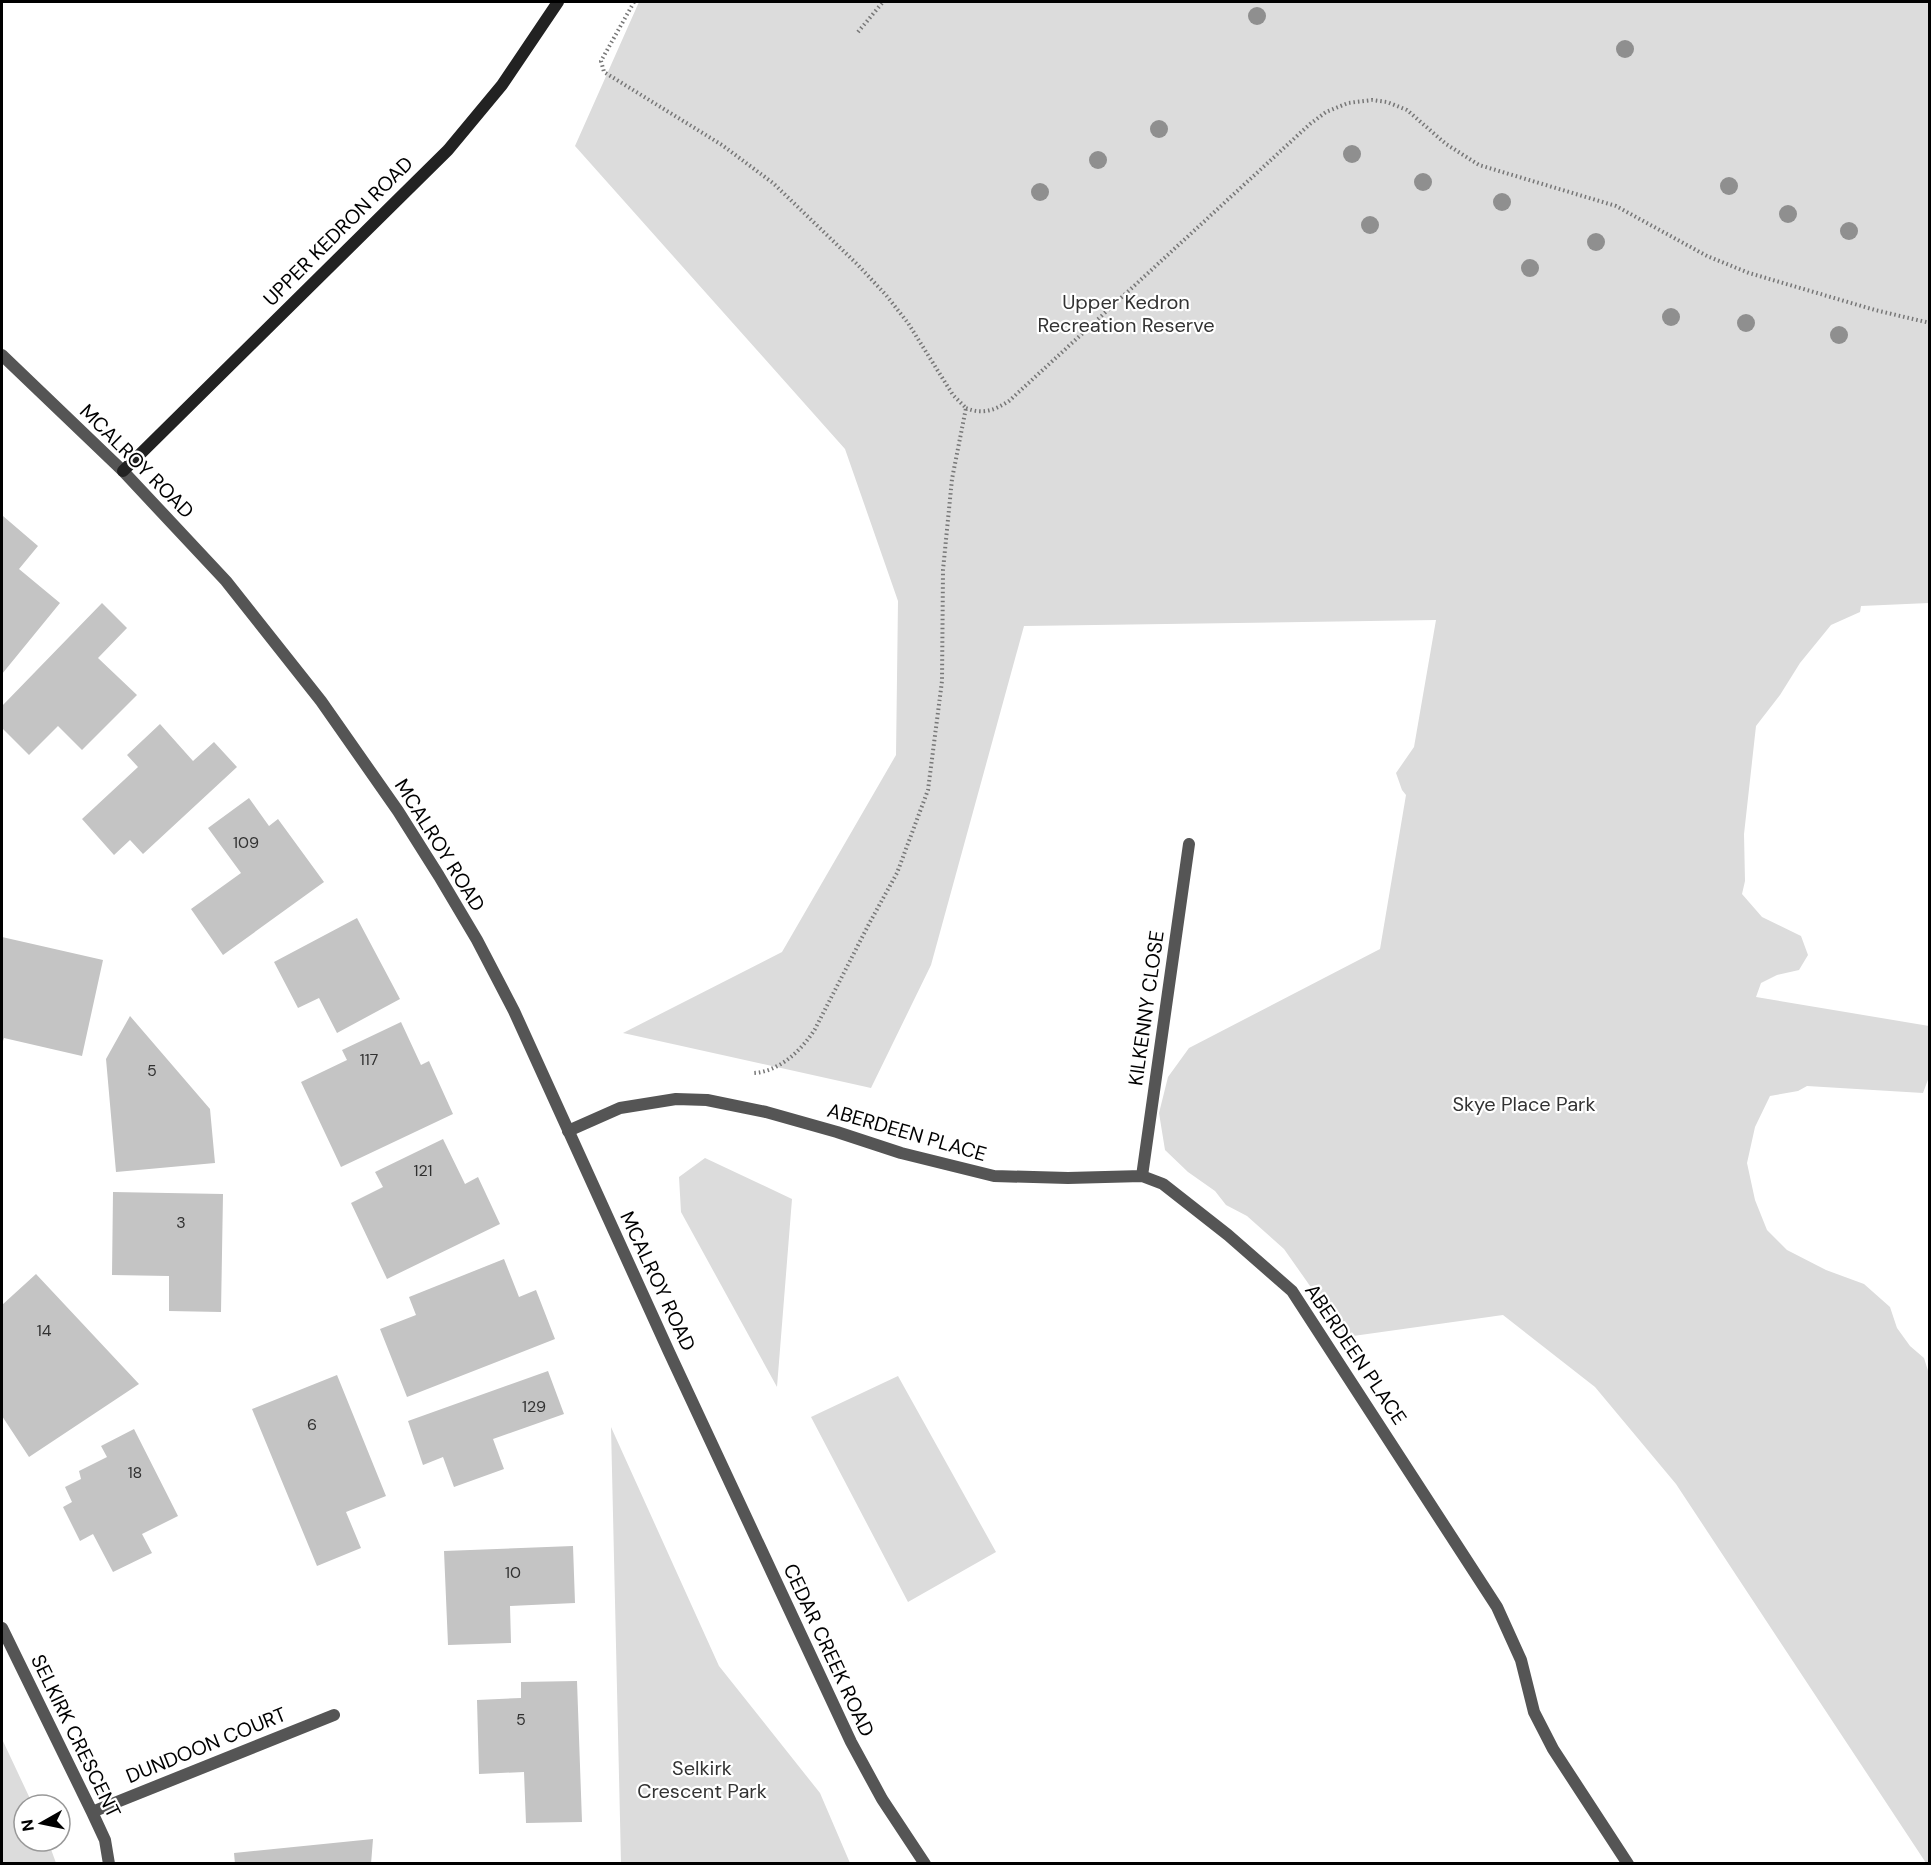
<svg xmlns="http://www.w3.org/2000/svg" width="1931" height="1865" font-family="'DM Sans',sans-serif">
	<rect width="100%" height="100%" fill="#fff"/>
	<!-- green -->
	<path fill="#dcdcdc" d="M639 2H1929V603L1861 606 1860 612 1831 625 1800 663 1780 695 1756 726 1744 834 1745 881 1742 894 1762 917 1801 936 1808 955 1799 970 1777 975 1761 983 1756 997 1929 1026V1077L1923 1093 1807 1086 1798 1091 1770 1096 1755 1127 1747 1163 1755 1200 1767 1230 1787 1250 1826 1270 1864 1284 1890 1307 1897 1328 1910 1346 1924 1358 1929 1374V1863H1926L1676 1484 1595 1387 1503 1315 1346 1337 1284 1249 1247 1216 1226 1205 1215 1191 1188 1172 1165 1150 1159 1113 1168 1077 1189 1048 1380 949 1406 795 1402 790 1396 773 1414 747 1436 620 1024 626 931 965 871 1088 623 1033 782 952 896 755 898 601 845 449 575 146Z
		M705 1158 792 1199 777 1387 681 1212 679 1177Z
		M898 1376 996 1552 908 1602 811 1417Z
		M611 1427 719 1666 820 1793 850 1863H621Z
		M2 1739 33 1805H24V1841H48L56 1863H2Z"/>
	<!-- building -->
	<path fill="#c4c4c4" d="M3 516 38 546 19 569 60 603 2 674Z
		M102 603 127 628 98 658 137 695 82 750 58 726 29 755 2 728V706Z
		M160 724 193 761 214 742 237 767 143 854 130 840 114 855 82 819 138 767 127 755Z
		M249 798 269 826 278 819 324 882 223 955 191 909 241 873 208 828Z
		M357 918 400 999 337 1033 319 998 298 1008 274 962Z
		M2 937 103 960 82 1056 4 1038 2 1044Z
		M130 1016 210 1109 215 1163 116 1172 106 1059Z
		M401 1022 421 1065 429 1061 453 1114 341 1167 301 1082 347 1060 342 1050Z
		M443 1139 465 1184 478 1177 500 1224 387 1279 351 1203 383 1187 375 1172Z
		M113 1192 223 1194 221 1312 169 1311V1276L112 1275Z
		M504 1259 519 1297 536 1290 555 1339 407 1397 380 1329 416 1315 409 1297Z
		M36 1274 139 1384 29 1457 2 1416V1305Z
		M548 1371 564 1414 493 1439 504 1469 454 1487 443 1457 423 1465 408 1421Z
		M337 1375 386 1496 346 1512 361 1548 317 1566 252 1409Z
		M134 1429 178 1516 142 1534 152 1553 113 1572 93 1534 80 1541 63 1507 72 1502 65 1487 81 1479 79 1471 107 1457 101 1446Z
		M573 1546 575 1603 510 1606 511 1643 448 1645 444 1551Z
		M577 1681 582 1822 526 1823 524 1772 479 1774 477 1700 521 1698V1682Z
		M373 1839 371 1864H235L234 1853Z"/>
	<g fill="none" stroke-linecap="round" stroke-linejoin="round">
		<!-- path -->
		<path stroke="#777" stroke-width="4" stroke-dasharray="1.5 3" stroke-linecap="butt" d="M634 2 601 61 604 72 722 145 773 183 857 264 886 295 908 323 953 395 966 408 952 479 943 570 942 681 928 790 897 873 870 922 815 1029C802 1050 779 1072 753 1073
			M858 32 883 2
			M966 408C983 415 995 410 1009 401L1310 124 1326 112 1348 103 1372 100 1387 102 1407 110 1446 144 1479 165 1616 206 1707 256 1749 273 1875 310 1930 323"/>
		<!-- minor -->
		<path stroke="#555" stroke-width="12" d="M568 1131 620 1108 676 1099 707 1100 766 1112 837 1132 901 1153 994 1176 1068 1178 1142 1176 1163 1184 1228 1235 1292 1291 1497 1607 1521 1660 1534 1712 1553 1749 1628 1864
			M1142 1176 1189 844
			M2 1628 92 1812 105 1840 109 1864
			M92 1812 334 1715"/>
		<!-- tertiary -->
		<path stroke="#555" stroke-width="12" d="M2 355 123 471 226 581 321 701 398 811 439 876 477 940 514 1011 669 1352 851 1742 882 1799 925 1864"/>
		<!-- secondary -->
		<path stroke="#222" stroke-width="12" d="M123 471 448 150 502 85 558 2"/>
	</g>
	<!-- trees -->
	<g fill="#8f8f8f">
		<circle cx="1257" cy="16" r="9"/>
		<circle cx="1625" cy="49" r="9"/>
		<circle cx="1159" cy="129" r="9"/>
		<circle cx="1352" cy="154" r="9"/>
		<circle cx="1098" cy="160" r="9"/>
		<circle cx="1423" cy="182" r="9"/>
		<circle cx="1729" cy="186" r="9"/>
		<circle cx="1040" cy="192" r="9"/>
		<circle cx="1502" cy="202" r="9"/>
		<circle cx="1788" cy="214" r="9"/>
		<circle cx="1370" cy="225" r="9"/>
		<circle cx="1849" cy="231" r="9"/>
		<circle cx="1596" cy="242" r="9"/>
		<circle cx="1530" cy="268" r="9"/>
		<circle cx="1671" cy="317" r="9"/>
		<circle cx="1746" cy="323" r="9"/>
		<circle cx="1839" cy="335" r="9"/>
	</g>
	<g text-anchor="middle" stroke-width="4.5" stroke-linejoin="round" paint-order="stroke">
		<!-- number labels -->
		<g font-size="16" fill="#313131">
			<text x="246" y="848">109</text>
			<text x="369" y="1065">117</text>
			<text x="152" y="1076">5</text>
			<text x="423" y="1176">121</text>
			<text x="181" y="1228">3</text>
			<text x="44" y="1336">14</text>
			<text x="534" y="1412">129</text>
			<text x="312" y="1430">6</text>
			<text x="135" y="1478">18</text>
			<text x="513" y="1578">10</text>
			<text x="521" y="1725">5</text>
		</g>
		<!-- street labels -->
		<g font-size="20" fill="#000" stroke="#fff">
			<text transform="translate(338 231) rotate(-45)" y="7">UPPER KEDRON ROAD</text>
			<text transform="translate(137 461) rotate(45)" y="7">MCALROY ROAD</text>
			<text transform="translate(440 845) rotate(58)" y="7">MCALROY ROAD</text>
			<text transform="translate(1146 1008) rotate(-82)" y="7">KILKENNY CLOSE</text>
			<text transform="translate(907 1132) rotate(16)" y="7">ABERDEEN PLACE</text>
			<text transform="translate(658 1281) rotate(65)" y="7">MCALROY ROAD</text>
			<text transform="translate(1356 1354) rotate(56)" y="7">ABERDEEN PLACE</text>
			<text transform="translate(829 1650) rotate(65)" y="7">CEDAR CREEK ROAD</text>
			<text transform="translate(76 1736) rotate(64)" y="7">SELKIRK CRESCENT</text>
			<text transform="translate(206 1745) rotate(-22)" y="7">DUNDOON COURT</text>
		</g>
		<!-- park labels -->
		<g font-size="20" fill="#333" stroke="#fff">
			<text x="1126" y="309">Upper Kedron<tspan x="1126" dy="23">Recreation Reserve</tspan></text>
			<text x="1524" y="1111">Skye Place Park</text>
			<text x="702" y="1775">Selkirk<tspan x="702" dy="23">Crescent Park</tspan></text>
		</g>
	</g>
	<!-- border -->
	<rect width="1931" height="1865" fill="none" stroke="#000000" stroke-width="6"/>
	<!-- north arrow -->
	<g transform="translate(42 1823) rotate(261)"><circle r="28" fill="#ffffff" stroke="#999999" stroke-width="1.5"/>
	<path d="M0-4.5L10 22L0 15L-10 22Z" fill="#000000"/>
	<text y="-9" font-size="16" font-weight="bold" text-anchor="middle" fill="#000000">N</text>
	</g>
</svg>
